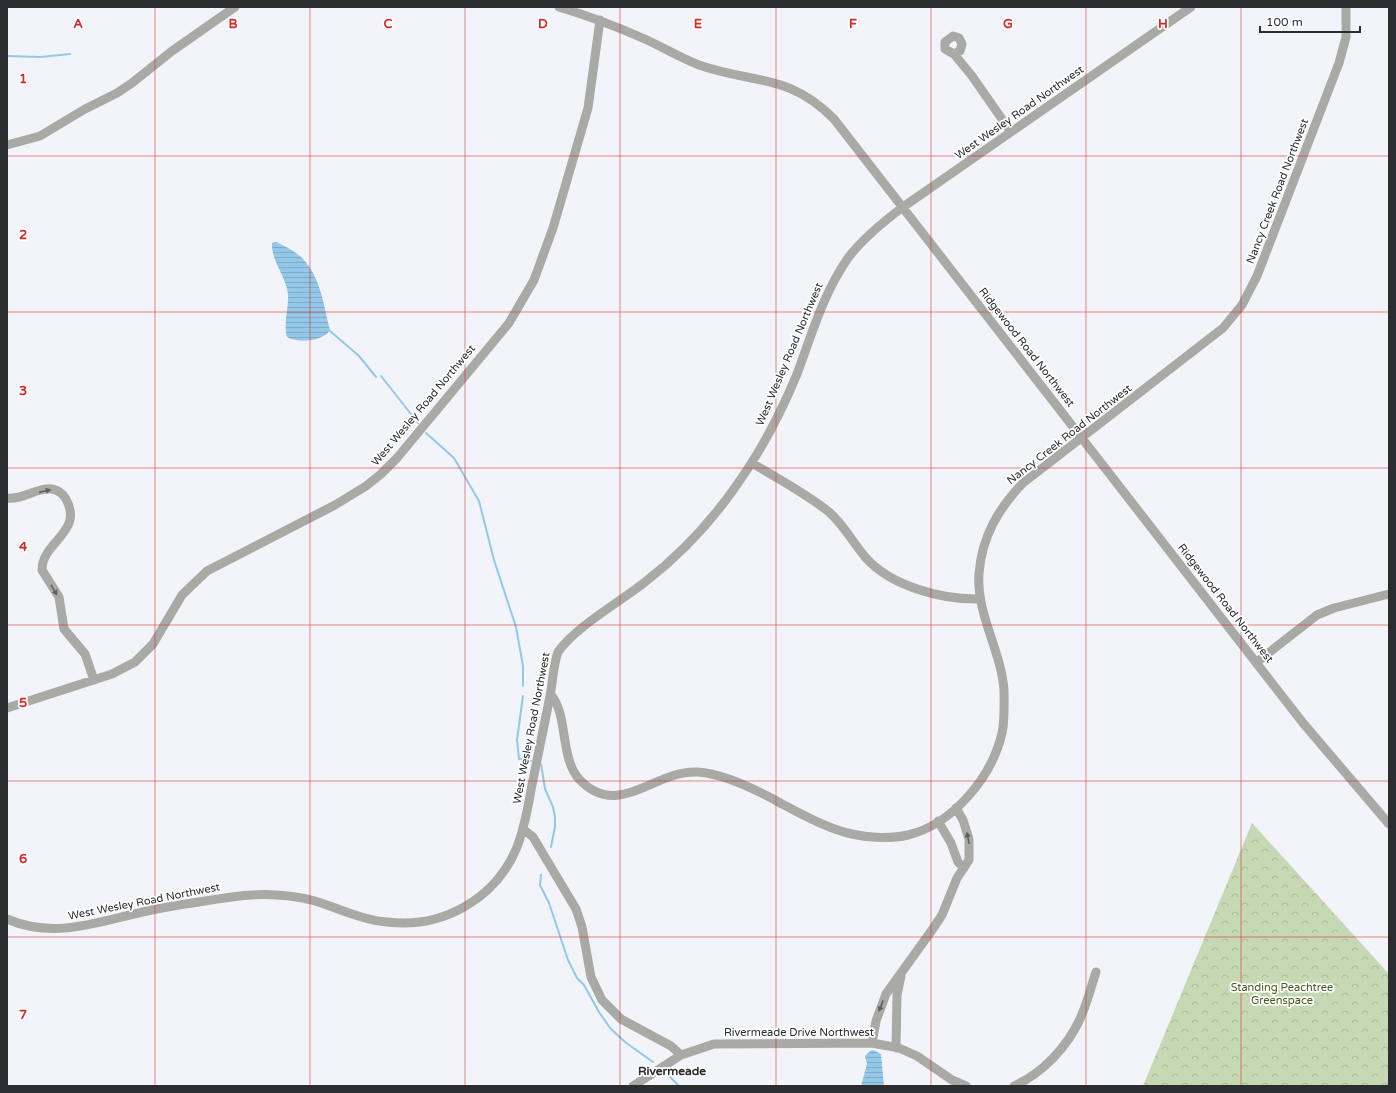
<svg xmlns="http://www.w3.org/2000/svg" width="1396" height="1093" font-family="'Varela Round',sans-serif">
	<defs>
		<pattern id="forest-crowns" width="20" height="18" patternUnits="userSpaceOnUse"><rect width="20" height="18" fill="#c6d9b4"/><path d="M2 6a3 3 0 1 1 6 0M12 15a3 3 0 1 1 6 0" fill="none" stroke="#aabb9b"/></pattern>
		<pattern id="water-rules" width="6" height="5" patternUnits="userSpaceOnUse"><rect width="6" height="5" fill="#94c8e8"/><path d="M0 2.5h6" fill="none" stroke="#80acc7"/></pattern>
	</defs>
	<rect width="100%" height="100%" fill="#f2f4f9"/>
	<!-- forest -->
	<path fill="url(#forest-crowns)" d="M1252 823 1389 974V1086H1143Z"/>
	<!-- water -->
	<path fill="url(#water-rules)" d="M276 242C286 247 297 252 304 260 321 279 324 307 330 330 324 341 298 344 287 337 283 324 289 308 288 294 286 276 271 261 272 243Z
		M873 1050 881 1054 884 1086H861L867 1064 865 1056 870 1051Z"/>
	<g fill="none" stroke-linecap="round" stroke-linejoin="round">
		<!-- stream -->
		<path stroke="#94c8e8" stroke-width="2" d="M7 56 40 57 70 54
			M330 331 359 356 376 377
			M381 376 418 423
			M426 433 454 458 479 501 494 560 516 627 523 666V686
			M523 696 517 740 519 759 531 761
			M541 764 545 789 553 807 555 817V827L551 847
			M541 875 540 885 549 903 568 960 577 978 584 985 599 1012 610 1028 625 1042 653 1062
			M666 1073 679 1086"/>
		<!-- minor -->
		<path stroke="#a9a9a6" stroke-width="9" d="M559 7C589 16 618 27 647 40 664 48 681 58 699 65 753 84 789 73 834 119L1303 723 1389 824
			M954 54 960 51 962 44 959 38 953 36 945 42V49L954 54 972 76 1011 132
			M7 145 40 136 85 109 117 93 132 83 172 51 235 7
			M752 463C778 479 805 493 829 512 844 525 853 543 866 558 891 586 942 600 980 599
			M7 498C24 500 37 487 52 489 58 490 63 494 66 499 84 533 42 541 42 570L59 597 64 629 85 654 94 680
			M1257 662 1317 615 1334 608 1389 594
			M551 695C568 714 560 758 579 779 618 821 655 769 698 772 725 774 759 791 782 804 804 815 828 829 852 834 869 838 891 839 908 835 953 824 992 777 1002 733 1005 720 1004 703 1004 690 1001 650 976 614 979 573 982 537 998 509 1023 483L1223 328 1242 305 1257 276 1339 63 1346 37V7
			M7 708 112 674 135 662 153 644 182 595 207 571 335 505 366 486 381 474 397 458 509 323 534 280 553 228 588 108 600 20
			M938 821 951 843 958 862 964 868
			M523 829 533 837 576 909 582 927 591 977 602 1000 621 1019 671 1046 681 1055
			M7 919C56 940 99 921 147 911 175 905 204 901 232 897 259 893 288 894 315 901 338 908 362 920 387 922 442 929 496 899 517 847 525 827 528 806 532 785 538 755 544 726 550 696 553 681 553 666 558 652 575 627 620 602 645 582 680 555 711 522 736 486 761 451 781 413 797 374 812 334 823 294 848 258 863 238 883 222 903 207L1191 7
			M872 1043 876 1021 886 994 932 930 942 915 957 878 969 860V839L963 820 956 808
			M896 1048 897 995 901 976
			M633 1086 681 1055 714 1044 872 1043 899 1048 917 1056 952 1080 966 1086
			M1014 1086C1043 1073 1067 1047 1080 1019 1087 1004 1091 987 1096 972"/>
	</g>
	<!-- one-way arrows -->
	<defs><path id="oneway-solid" d="M-6-.8H1V-3.2L6.5 0L1 3.2V.8H-6Z"/></defs>
	<g fill="#5e5f5f">
		<use href="#oneway-solid" transform="translate(45 491) rotate(-13)"/>
		<use href="#oneway-solid" transform="translate(54 590) rotate(59)"/>
		<use href="#oneway-solid" transform="translate(968 838) rotate(-102)"/>
		<use href="#oneway-solid" transform="translate(881 1006) rotate(111)"/>
	</g>
	<!-- grid -->
	<path fill="none" stroke="#d62828" stroke-width="1" stroke-opacity="0.55" d="M155 7V1086M310 7V1086M465 7V1086M620 7V1086M776 7V1086M931 7V1086M1086 7V1086M1241 7V1086M7 156H1389M7 312H1389M7 468H1389M7 625H1389M7 781H1389M7 937H1389"/>
	<g text-anchor="middle" stroke-width="3.5" stroke-linejoin="round" paint-order="stroke">
		<!-- street labels -->
		<g font-size="11" fill="#2c2d2f" stroke="#fff">
			<text transform="translate(1019 112) rotate(-35)" y="4">West Wesley Road Northwest</text>
			<text transform="translate(1277 191) rotate(-69)" y="4">Nancy Creek Road Northwest</text>
			<text transform="translate(1027 347) rotate(52)" y="4">Ridgewood Road Northwest</text>
			<text transform="translate(789 354) rotate(-67)" y="4">West Wesley Road Northwest</text>
			<text transform="translate(423 405) rotate(-50)" y="4">West Wesley Road Northwest</text>
			<text transform="translate(1069 434) rotate(-38)" y="4">Nancy Creek Road Northwest</text>
			<text transform="translate(1226 603) rotate(52)" y="4">Ridgewood Road Northwest</text>
			<text transform="translate(531 728) rotate(-79)" y="4">West Wesley Road Northwest</text>
			<text transform="translate(144 901) rotate(-11)" y="4">West Wesley Road Northwest</text>
			<text x="799" y="1036">Rivermeade Drive Northwest</text>
		</g>
		<!-- park labels -->
		<g font-size="11" fill="#3f5b16" stroke="#fff">
			<text x="1282" y="991">Standing Peachtree<tspan x="1282" dy="13">Greenspace</tspan></text>
		</g>
		<!-- neighbourhood labels -->
		<g font-size="12" font-weight="bold" fill="#2c2d2f" stroke="#fff">
			<text x="672" y="1075">Rivermeade</text>
		</g>
	</g>
	<g font-size="13" text-anchor="middle" font-weight="bold" fill="#d62828" stroke="#fff" stroke-width="3.5" stroke-linejoin="round" paint-order="stroke">
		<text x="78" y="28">A</text>
		<text x="233" y="28">B</text>
		<text x="388" y="28">C</text>
		<text x="543" y="28">D</text>
		<text x="698" y="28">E</text>
		<text x="853" y="28">F</text>
		<text x="1008" y="28">G</text>
		<text x="1163" y="28">H</text>
		<text x="23" y="83">1</text>
		<text x="23" y="239">2</text>
		<text x="23" y="395">3</text>
		<text x="23" y="551">4</text>
		<text x="23" y="707">5</text>
		<text x="23" y="863">6</text>
		<text x="23" y="1019">7</text>
	</g>
	<!-- border -->
	<rect width="1396" height="1093" fill="none" stroke="#2c2d2f" stroke-width="16"/>
	<!-- scale -->
	<path d="M1260 26v6h100v-6" fill="none" stroke="#2c2d2f" stroke-width="2"/>
	<text x="1266" y="26" font-size="12" fill="#2c2d2f" stroke="#ffffff" stroke-width="3" paint-order="stroke">100 m</text>
</svg>
